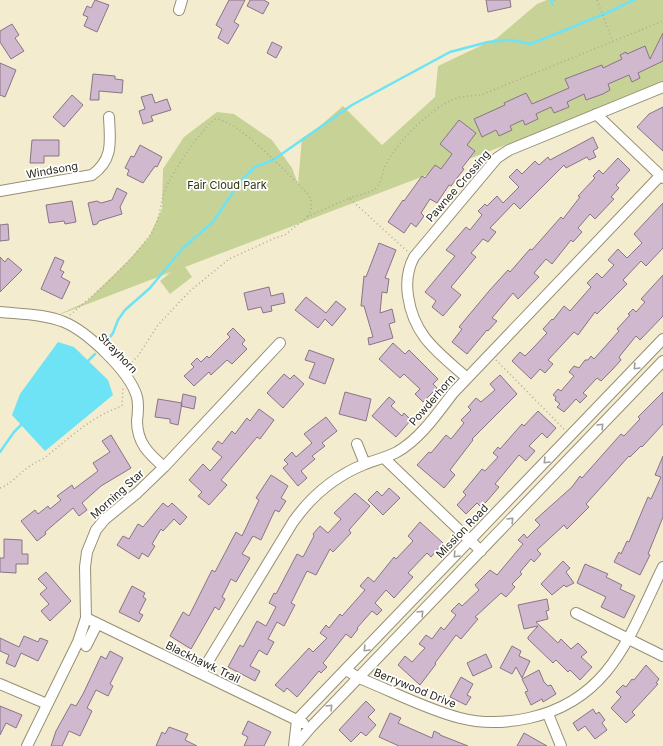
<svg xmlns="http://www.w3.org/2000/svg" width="663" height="746" font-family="Inter,sans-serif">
	<rect width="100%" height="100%" fill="#f4ecce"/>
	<!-- green -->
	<path fill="#c7d296" d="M547 0H663V85L185 267 192 277 170 294 160 281 171 272 51 318 86 302 129 260 149 237 162 209 163 169 184 137 217 112 234 114 272 140 292 168 298 184 302 138 313 132 343 106 382 145 435 97 438 66 497 38 537 4Z"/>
	<!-- water -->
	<path fill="#6de3f5" d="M58 342 74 347 108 380 113 395 45 451 12 415 20 394Z"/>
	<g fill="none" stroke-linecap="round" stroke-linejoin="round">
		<!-- stream -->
		<path stroke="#6de3f5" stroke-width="2.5" d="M551 0 553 5
			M105 344 113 333 118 320 125 310 150 288 182 249 213 222 239 183 255 167 273 160 352 105 450 52 488 42 511 40 531 44 604 14 634 0
			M86 363 95 354
			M0 452 14 432 23 423"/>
	</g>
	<!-- building -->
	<path fill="#d0b8ce" stroke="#8a7488" d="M95 0 109 5 97 32 84 26 88 17 83 15 87 6 91 8Z
		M229 0H245L234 22 239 25 228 44 218 38 222 29 216 25Z
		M250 0H264L269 3 263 14 247 6Z
		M486 0H510L511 7 488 12Z
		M12 24 19 35 15 38 24 51 11 59 0 42V31Z
		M663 33V61L638 73 640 78 632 82 629 75 608 84 610 90 603 94 586 100 584 94 567 102 569 107 554 113 551 107 536 114 538 119 525 125 523 120 510 126 512 130 499 136 496 130 482 137 474 119 505 105 504 103 526 93 532 104 569 88 565 79 602 65 603 68 622 59 620 55 626 52 627 54 645 46 650 59Z
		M272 42 282 47 276 58 267 53Z
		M0 63 16 70 5 97 0 95Z
		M93 74 115 76V79L123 80 122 93 99 91V100H90Z
		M152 94 155 103 167 99 171 110 151 116 153 121 143 124 139 111 145 109 141 97Z
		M72 95 83 105 64 127 53 117Z
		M663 107V151L637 127 649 114Z
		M459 120 476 133 467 145 475 151 462 168 464 169 451 186 449 185 437 203 430 199 421 213 424 216 416 227 411 223 404 233 388 222 403 200 404 201 422 176 425 178 435 165 441 169 452 154 440 144Z
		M593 137 598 148 593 151 596 157 589 160 587 157 566 168 564 165 520 209 514 203 490 228 496 232 488 242 483 239 471 253 476 257 451 287 461 295 443 316 432 307 436 301 425 292 455 256 446 250 466 227 470 230 482 215 478 211 485 204 487 206 497 196 503 203 519 187 509 177 517 169 522 174 535 161 539 165 548 157 550 160Z
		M32 140H59V156H44V163H30Z
		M140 145 162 157 157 167 155 166 143 183 127 175 129 170 125 168 131 156 134 157Z
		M618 158 630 170 616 185 619 188 611 197 614 199 595 219 590 214 578 228 582 232 573 242 571 240 552 264 546 259 534 273 539 277 518 299 513 293 492 318 497 321 488 331 487 330 467 354 452 342 462 329 459 327 489 291 508 270 510 272 530 249 532 250 561 217 563 219 580 197 578 196 595 178 593 176 599 170 603 174Z
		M117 188 127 193 120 207 122 214 99 221 97 224 93 225 88 203 97 201 101 203 112 200Z
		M72 201 76 222 65 224 64 221 49 223 46 205Z
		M663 203V248L646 266 641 261 623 280 627 284 597 314 595 312 578 335 574 332 548 360 553 364 545 373 540 369 531 379 512 361 520 352 525 356 534 347 547 333 543 329 552 319 553 320 564 306 570 311 591 287 587 283 597 273 602 278 614 265 608 260 618 249 627 258 642 243 634 234Z
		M8 224 9 240 0 241V225Z
		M379 243 396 250 385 278 389 279 387 293 382 292 380 313 392 309 395 322 389 324 393 338 369 345 368 338 373 337 364 306H361L364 276 366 277Z
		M0 257 5 262 8 258 22 270 0 292Z
		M55 257 64 261 60 270 64 272 61 277 70 282 62 299 41 289Z
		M663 275V316L640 340 636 336 619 357 621 360 612 370 601 381 597 378 583 393 587 396 580 403 576 399 564 412 557 407 560 404 555 400 556 397 553 395 558 389 561 391 574 376 569 372 574 366 579 368 585 360H588L591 356 594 359 619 331 617 329 630 315 628 314 633 309 636 312 645 302 641 299Z
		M269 287 271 296 283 293 285 303 271 306 272 311 263 313 261 307 248 310 244 293Z
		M306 297 326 313 336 301 346 309 332 326 325 319 318 328 295 310Z
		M233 328 245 340 242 344 247 349 232 364 227 360 211 375 209 372 194 386 184 376 194 367 191 364 197 358 201 362 207 356 209 358 230 337 227 334Z
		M393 343 405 354 409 350 438 379 433 384 437 388 423 402 415 394 420 389 404 374 400 378 379 359Z
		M309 350 334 359 325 384 309 378 315 363 305 360Z
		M284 374 290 379 294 375 304 384 283 408 267 393Z
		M500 375 517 394 472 439 473 440 450 470 455 475 444 488 417 465 429 452 431 453 446 435 451 439 464 423 461 420 471 410 468 407 476 398 481 402 495 390 490 384Z
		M345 392 371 399 366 421 339 414Z
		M663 392V424L642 447 641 446 630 457 629 456 586 504 589 507 567 529 564 525 537 550 541 554 534 562 531 559 520 572 522 574 512 584 515 587 506 597 501 593 475 617 478 619 461 639 456 635 435 663 436 664 420 685 398 665 405 656 412 662 425 648 419 644 426 635 432 639 441 627 444 630 456 615 451 611 459 603 462 606 479 590 475 585 490 570 497 575 523 544 518 540 524 534 527 538 540 525 535 520 572 487 580 476 582 478 621 434 624 436 640 419 638 417Z
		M183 394 196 397 194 409 181 406Z
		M389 397 395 402 391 406 402 416 404 413 411 420 396 437 372 416Z
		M158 399 182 403 178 425 170 423V419L155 417Z
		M259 409 274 420 260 439 257 437 221 480 227 485 209 505 198 496 202 492 189 480 203 464 210 471 222 457 212 449 218 441 222 444 232 431 235 434 247 418 250 421Z
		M538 411 556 428 547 438 542 433 529 446 535 451 526 461 519 455 495 484 499 487 487 501 481 507 477 503 466 514 457 505 466 495 463 492 482 469 485 471 498 457 493 453 498 447 500 449 522 424 524 426Z
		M326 417 337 431 322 443 325 446 312 456 315 459 301 471 307 478 298 486 283 468 288 464 284 460 292 452 296 457 312 443 304 434Z
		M111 435 131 468 101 486 82 503 87 510 79 516 73 508 45 532 46 534 37 541 21 521 35 510 38 514 48 506 50 509 61 500 57 496 72 485 74 489 98 471 93 463 110 452 102 441Z
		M663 456V517L648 554 650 555 640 575 614 562 619 552 621 554 627 541 629 542 648 497 651 499 661 477 655 475Z
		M271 475 288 486 281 498 286 501 279 512 275 510 261 540 253 536 242 554 250 558 236 582 231 579 222 597 225 599 219 610 215 607 191 649 170 636 183 612 189 616 212 570 215 572 236 532 242 536 259 500 256 498Z
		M389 488 400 498 383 515 368 500 377 491 382 496Z
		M355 493 370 506 349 530 351 533 333 552 330 549 316 575 307 571 291 603 295 605 284 626 277 622 268 639 274 642 267 655 259 650 250 666 260 671 255 681 228 667 240 645 243 647 257 621 266 626 276 607 269 603 274 593 276 594 297 554 303 557 314 536 313 534 320 526 328 533 341 519 334 513Z
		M163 503 168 507 172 503 187 517 180 525 174 519 163 531 161 529 152 544 155 546 148 557 142 553 139 559 117 545 123 536 129 539 138 524 143 527Z
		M420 522 443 543 431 557 427 553 408 573 413 577 394 598 386 590 375 603 382 610 377 615 372 611 357 628 358 629 351 638 346 634 323 663 327 667 321 673 319 671 297 697 287 688 284 692 275 685 309 648 313 652 327 638 320 633 326 625 329 628 340 614 342 616 365 590 360 586 368 577 374 582 394 557 396 559 413 541 408 536Z
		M4 539 22 540V554H28V564H16V573L0 572V558H4Z
		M563 561 570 568 566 572 574 583 566 587 564 585 552 595 541 584Z
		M585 564 608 574 606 577 622 585 620 589 635 596 624 618 601 607 606 597 577 583Z
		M46 572 71 601 50 621 41 611 49 604 40 594 47 588 38 579Z
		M132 586 145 593 143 597 146 599 139 613 143 615 139 622 119 612Z
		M547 599 549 610 546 611 548 619 536 622 558 643 561 639 571 649 578 643 587 652 581 657 592 667 580 680 570 670 568 672 556 660 553 663 528 639V637L538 626 524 629 518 605Z
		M24 636 38 642 40 638 48 641 38 661 21 653 15 667 6 663 9 655 0 651V638L19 647Z
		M512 646 521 651 519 656 530 661 522 678 516 667 512 674 500 668Z
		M110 651 123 658 110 684 113 686 108 696 96 690 87 708 92 711 80 736 69 731 62 746H51L56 731 71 704 76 706 83 694 101 656 106 659Z
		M486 654 492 667 473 676 467 663Z
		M646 665 659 679 656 683 658 684 632 712 635 715 626 723 611 708 621 697 616 692 623 685 626 687 632 679 634 680Z
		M539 670 544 682 548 686 551 685 556 694 543 702 542 699 531 705 525 692 528 691 522 679Z
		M461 677 473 684 467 695 471 697 466 705 450 697Z
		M366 701 375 710 368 717 376 725 366 736 361 732 351 742 339 730Z
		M0 706 22 715 16 728 6 723 0 735Z
		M593 709 596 714 599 712 605 720 602 723 607 730 595 739 585 726 578 731 573 723Z
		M390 713 401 718 398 723 432 738 434 731 440 734V735L468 746H399L379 737Z
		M248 721 271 732 264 746H244L248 737 242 734Z
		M169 727 188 734 185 740 197 746H156L162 732 165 734Z
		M524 733 547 746H517Z"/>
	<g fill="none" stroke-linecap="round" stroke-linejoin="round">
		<defs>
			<path id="street" d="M179 10 182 0
				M596 114 663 178
				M0 191 92 175C114 159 110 141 109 117
				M0 312C20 314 45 314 64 322 88 332 130 372 137 397 139 405 138 413 137 421 137 443 149 454 164 467
				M467 378C438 352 414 337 408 296 406 282 407 270 414 257L497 158 509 150 663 87
				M357 444 365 464
				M384 458 481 551
				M576 613 663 656
				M86 618 303 723
				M86 646 97 624
				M346 670 359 678C392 691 425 709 460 718 483 724 506 723 529 718 611 700 630 634 663 567
				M201 673 293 522C312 495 335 476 365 464 376 460 387 457 397 452 420 439 437 414 453 393L660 176
				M0 684 47 704
				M548 714 561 746
				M27 746 78 642 86 618 85 567 87 552 96 530 105 519 137 493 164 467 280 343
				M294 746 297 720 663 339
				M295 746 311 727 663 361"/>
		</defs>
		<!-- street casing -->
		<use href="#street" stroke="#968f74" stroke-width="12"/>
		<!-- path -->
		<path stroke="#afa992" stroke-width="1.5" stroke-dasharray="1 3" stroke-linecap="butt" d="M554 0H555
			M597 0 613 42
			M349 198C357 196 368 193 375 189 382 183 382 172 386 164 398 141 430 109 454 99 463 96 472 96 481 95L663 21
			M70 315C98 291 128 266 150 235 161 219 159 207 165 190 170 176 203 125 216 119 238 120 290 176 307 193 313 202 313 208 307 217
			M496 360 564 429
			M129 365 138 356 158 325 173 309 190 291 229 259 275 238 285 235 307 217 349 198 407 251
			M0 488C12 484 19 473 30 466 35 462 43 460 48 455 73 435 91 417 122 406L123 388"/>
		<!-- street -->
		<use href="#street" stroke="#fff" stroke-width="10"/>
	</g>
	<!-- one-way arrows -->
	<defs><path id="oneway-chevron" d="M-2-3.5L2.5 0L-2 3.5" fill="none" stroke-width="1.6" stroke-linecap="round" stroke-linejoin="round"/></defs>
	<g stroke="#9f9e99">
		<use href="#oneway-chevron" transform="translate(636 367) rotate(134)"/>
		<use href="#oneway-chevron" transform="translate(601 426) rotate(-46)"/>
		<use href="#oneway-chevron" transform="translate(546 461) rotate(134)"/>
		<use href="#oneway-chevron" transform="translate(511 520) rotate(-46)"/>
		<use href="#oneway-chevron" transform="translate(456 555) rotate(133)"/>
		<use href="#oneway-chevron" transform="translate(421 613) rotate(-46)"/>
		<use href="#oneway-chevron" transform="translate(366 649) rotate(133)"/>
		<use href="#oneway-chevron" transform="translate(330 707) rotate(-45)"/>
	</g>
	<g text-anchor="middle" stroke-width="3.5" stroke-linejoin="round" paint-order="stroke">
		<!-- street labels -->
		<g font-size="11" fill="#2a271c" stroke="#fff">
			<text transform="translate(52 170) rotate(-10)" y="4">Windsong</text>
			<text transform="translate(458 186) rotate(-49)" y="4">Pawnee Crossing</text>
			<text transform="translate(118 353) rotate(46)" y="4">Strayhorn</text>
			<text transform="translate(432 400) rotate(-49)" y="4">Powderhorn</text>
			<text transform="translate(117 494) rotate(-42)" y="4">Morning Star</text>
			<text transform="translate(462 531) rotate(-46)" y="4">Mission Road</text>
			<text transform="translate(203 662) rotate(26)" y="4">Blackhawk Trail</text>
			<text transform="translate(415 688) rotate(22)" y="4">Berrywood Drive</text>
		</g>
		<!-- park labels -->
		<g font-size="11" fill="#2d320e" stroke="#fff">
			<text x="227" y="189">Fair Cloud Park</text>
		</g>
	</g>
</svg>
